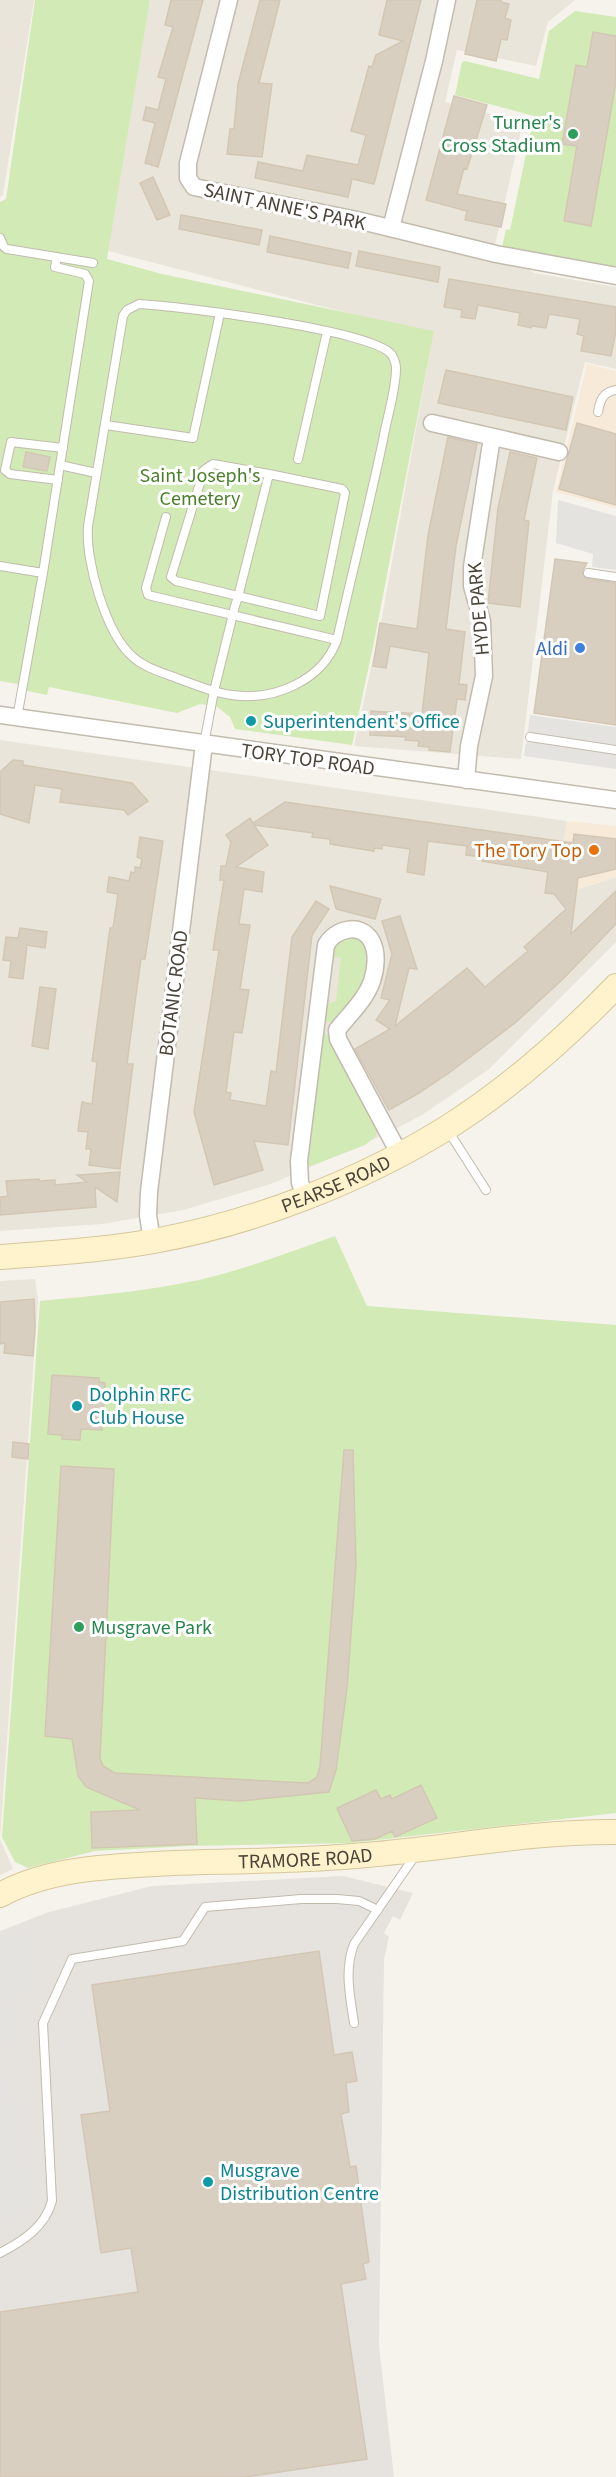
<svg xmlns="http://www.w3.org/2000/svg" width="616" height="2477" font-family="'Source Sans 3',sans-serif">
	<rect width="100%" height="100%" fill="#f6f3ec"/>
	<!-- residential -->
	<path fill="#eae5da" d="M0 0H34L3 195 0 197Z
		M150 0H575L548 22 536 66 457 50 445 102 523 122 495 245 534 273 616 287V369L585 362 553 491 521 759 354 746 382 617 433 335 108 251Z
		M0 740 567 821 557 889 566 893 616 877V942L488 1070 422 1115 386 1134 271 1184 183 1210 102 1224 0 1231Z
		M35 1279 38 1301 0 1839 13 1869 0 1875V1281Z"/>
	<!-- commercial -->
	<path fill="#f7ead8" d="M587 364 616 371V508L556 492Z
		M567 821 616 826V877L566 893 557 889Z"/>
	<!-- industrial -->
	<path fill="#e6e2dd" d="M343 1876 413 1893 400 1920 393 1916 384 1933 389 1937 384 1959 379 2346 394 2477H0V1931L49 1912 152 1886Z"/>
	<!-- green -->
	<path fill="#d2eab5" d="M35 0H150L107 259 162 274 434 331 374 642 352 745 235 729 230 717 216 706 200 704 177 713 49 687 47 695 18 689V684L0 681V202L6 199Z
		M575 11 616 17V268L502 248 506 229 510 230 534 116 455 95 462 62 465 61 539 79 549 31Z
		M341 937H356L368 945V981L334 1022H327L323 1018 324 1005 336 1001 341 957 330 959V949Z
		M324 1034 329 1035 331 1039 378 1129 375 1137 365 1145 311 1166 304 1162 321 1036Z
		M335 1236 367 1306 616 1325V1813L351 1843 190 1846 95 1851 28 1868 15 1862 2 1837 40 1301C93 1296 147 1291 199 1280 246 1269 290 1252 335 1236Z"/>
	<!-- parking -->
	<path fill="#e5e3e0" d="M558 500 616 516V570L592 567 593 554 556 543Z
		M530 715 616 727V769L524 756Z
		M31 1926 36 1989 14 2000 22 2042 1 2044 10 2103 30 2101 32 2208 0 2231V1939Z"/>
	<!-- building -->
	<path fill="#d8cfc1" stroke="#d3c7b4" stroke-width="1.5" d="M171 0H203L158 167 145 163 155 123 143 120 146 107 158 110 166 79 158 77 173 27 165 25Z
		M260 0H280L259 83 272 84 262 157 227 154 230 129H234L238 84Z
		M387 0H421L374 184 352 179 348 197 255 178 258 162 303 171 307 155 358 165 366 135 351 131 369 66 372 67 376 55 403 41 379 35Z
		M477 0H501V2L509 4 505 18 511 20 507 40 501 39 496 61 465 54Z
		M593 32 616 36V81L591 226 564 221 577 146 562 144 576 65 587 67Z
		M454 96 487 105 467 169 464 168 457 194 506 204 501 227 465 220 467 211 426 200Z
		M153 177 170 215 157 220 140 183Z
		M181 215 262 230 259 245 179 229Z
		M270 236 351 253 348 268 267 252Z
		M359 251 440 267 438 282 356 266Z
		M449 279 616 307V331L611 356 581 351 584 336 577 334 580 319 549 314 546 328 532 326 531 328 518 325 520 313 478 305 475 319 461 317 462 310 444 307Z
		M446 370 573 397 566 430 438 403Z
		M577 423 616 434V505L559 489Z
		M448 437 477 444 456 546 446 629 465 632 459 684 467 685 465 700 457 699 450 752 429 750V747L418 746 419 741 405 740 406 737 370 735 371 711 422 714 429 653 390 646 386 668 373 666 380 623 417 629 428 535Z
		M26 452 50 457 47 471 23 467Z
		M510 452 537 458 524 520 529 521 520 607 488 603 498 508Z
		M555 559 587 563 582 572 585 578 616 583V725L534 713Z
		M13 760 23 761V765L132 783 148 801 128 815 124 810 60 802 62 789 35 785 29 823 0 814V772Z
		M285 802 573 843 574 834 616 839V869L578 878 571 934 616 891V924L563 979 515 1023 449 1073 419 1093 389 1110 355 1049 390 1029 376 1020 390 1000 381 998 392 954 382 921 400 916 417 969 409 968 395 1026 467 968 485 987 528 951 524 947 566 909 554 894 545 893 548 872 482 861V857L466 855 467 846 428 841 424 875 407 872 410 849 382 845V849L374 848V851L330 844V839L312 837 313 833 254 825 268 845 236 867 264 872 262 892 244 889 239 924 250 925 240 989 249 990 242 1033 234 1032 226 1092 231 1093 230 1100 266 1106 271 1071 276 1072 292 937 316 901 329 909 312 935 288 1145 254 1141 263 1170 214 1185 194 1112 219 950H213L224 880H220L221 866H226L231 842 226 835 250 818 253 823Z
		M140 837 163 841 145 959H141L136 995 127 1064H133L120 1169 89 1165 91 1149H86L88 1132 78 1131 82 1102 92 1104 97 1062 92 1061 94 1047 110 928H113L118 894 107 892 109 877 129 881 131 872 135 873V867L140 868 142 859 137 857Z
		M330 886 381 899 375 919 336 909Z
		M20 928 47 932 45 948 27 945 23 979 9 977 11 961 3 960 6 937 18 938Z
		M40 987 56 989 48 1049 32 1046Z
		M120 1172 117 1202 95 1187 96 1207 0 1215V1197L8 1196 6 1181 39 1179V1181L55 1180V1185L87 1182 77 1175Z
		M34 1299 35 1327 33 1356 4 1353 5 1343 0 1344V1302Z
		M52 1375 99 1378V1382L105 1383 102 1430 81 1429 80 1440 62 1439V1435L48 1434Z
		M13 1442 29 1444 28 1459 12 1457Z
		M344 1450H353L356 1566 347 1688 336 1770 329 1792 240 1801 195 1798 197 1844 92 1848 91 1812 140 1810 86 1787 78 1776 72 1739 45 1736 61 1466 114 1469 100 1758 103 1766 115 1773 308 1783 317 1777 320 1766Z
		M421 1785 437 1818 395 1837 392 1831 375 1839 352 1841 337 1808 376 1790 381 1799 390 1795 392 1799Z
		M319 1951 334 2055 352 2052 357 2081 346 2083 349 2112 341 2114 350 2167 356 2166 369 2262 363 2264 366 2279 341 2284 367 2459 245 2477H0V2312L138 2292 131 2248 101 2253 81 2115 110 2111 92 1985Z"/>
	<g fill="none" stroke-linecap="round" stroke-linejoin="round">
		<defs>
			<path id="lane" d="M0 238 4 247 7 249 93 263
				M139 304C177 306 375 330 392 355 394 359 396 363 396 368 396 391 387 417 383 440 369 507 352 573 337 640 322 681 274 701 232 695 214 693 196 685 179 679 164 673 145 668 133 657 106 634 85 561 88 526L123 316 127 310Z
				M598 412C600 400 603 392 616 390
				M106 425 193 438 220 313
				M298 459 327 332
				M60 465 96 473
				M58 480 10 474 5 470 11 442 63 448
				M166 517 146 588 148 595 337 640
				M0 566 43 573
				M588 573 616 577
				M17 718 43 573 89 281 85 274 55 267 57 257
				M530 737 616 750
				M204 744 214 691 235 606 238 597 269 474 342 489 345 493 320 616 176 581 171 577 204 470 213 464 269 474
				M447 1129 486 1190
				M354 2023C350 1996 344 1970 354 1944L417 1853
				M0 2253C23 2241 45 2227 52 2201L43 2023 72 1959 183 1941 205 1907 301 1899H337L359 1901 378 1910"/>
			<path id="street" d="M229 0 188 163V178L194 187 357 220 496 254 616 276
				M391 228 434 61 447 0
				M432 423 559 452
				M0 715 616 800
				M466 780 469 746 484 676 482 621 472 586V567L492 437
				M306 1196 300 1183 299 1161 326 945C335 929 360 922 371 940 378 952 376 969 372 981 366 999 349 1015 337 1030L338 1039 400 1155
				M152 1242 148 1215 149 1192 204 744"/>
			<g id="secondary">
				<path id="s1" d="M0 1257C51 1253 104 1250 154 1241 253 1223 359 1182 445 1129 507 1090 565 1039 616 986"/>
				<path id="s2" d="M0 1895C51 1867 116 1866 173 1863 240 1861 309 1861 377 1854 456 1847 536 1831 616 1832"/>
			</g>
		</defs>
		<!-- lane casing -->
		<use href="#lane" stroke="#c2bbae" stroke-width="10"/>
		<!-- street casing -->
		<use href="#street" stroke="#c2bbae" stroke-width="19"/>
		<!-- secondary casing -->
		<use href="#secondary" stroke="#d6c79b" stroke-width="26"/>
		<!-- lane -->
		<use href="#lane" stroke="#fff" stroke-width="8"/>
		<!-- street -->
		<use href="#street" stroke="#fff" stroke-width="16"/>
		<!-- secondary -->
		<use href="#secondary" stroke="#fff3cd" stroke-width="24"/>
	</g>
	<!-- markers -->
	<g fill="#2e9e5b" stroke="#fff" stroke-width="2">
		<circle cx="573" cy="134" r="6"/>
		<circle cx="79" cy="1627" r="6"/>
	</g>
	<circle fill="#3f7fe0" stroke="#fff" stroke-width="2" cx="580" cy="648" r="6"/>
	<g fill="#0f9aa8" stroke="#fff" stroke-width="2">
		<circle cx="251" cy="721" r="6"/>
		<circle cx="77" cy="1406" r="6"/>
		<circle cx="208" cy="2182" r="6"/>
	</g>
	<circle fill="#e8710a" stroke="#fff" stroke-width="2" cx="594" cy="850" r="6"/>
	<g text-anchor="middle" stroke-width="6" stroke-linejoin="round" paint-order="stroke">
		<!-- leisure labels -->
		<g font-size="20" fill="#27864d" stroke="#fff" text-anchor="end">
			<text x="561" y="129">Turner's<tspan x="561" dy="23">Cross Stadium</tspan></text>
			<text x="91" y="1634" text-anchor="start">Musgrave Park</text>
		</g>
		<!-- street labels -->
		<g font-size="20" fill="#4b4439" stroke="#fff">
			<text transform="translate(285 206) rotate(12)" y="7">SAINT ANNE'S PARK</text>
			<text transform="translate(478 609) rotate(-95)" y="7">HYDE PARK</text>
			<text transform="translate(308 759) rotate(8)" y="7">TORY TOP ROAD</text>
			<text transform="translate(173 993) rotate(-83)" y="7">BOTANIC ROAD</text>
			<text dy="7" stroke="none"><textPath href="#s1" startOffset="346">PEARSE ROAD</textPath></text>
			<text dy="7" stroke="none"><textPath href="#s2" startOffset="310">TRAMORE ROAD</textPath></text>
		</g>
		<!-- park labels -->
		<g font-size="20" fill="#4a7f2a" stroke="#fff">
			<text x="200" y="482">Saint Joseph's<tspan x="200" dy="23">Cemetery</tspan></text>
		</g>
		<!-- shop labels -->
		<g font-size="20" fill="#366cbe" stroke="#fff" text-anchor="end">
			<text x="568" y="655">Aldi</text>
		</g>
		<!-- culture labels -->
		<g font-size="20" fill="#0d838f" stroke="#fff" text-anchor="start">
			<text x="263" y="728">Superintendent's Office</text>
			<text x="89" y="1401">Dolphin RFC<tspan x="89" dy="23">Club House</tspan></text>
			<text x="220" y="2177">Musgrave<tspan x="220" dy="23">Distribution Centre</tspan></text>
		</g>
		<!-- food labels -->
		<g font-size="20" fill="#c56008" stroke="#fff" text-anchor="end">
			<text x="582" y="857">The Tory Top</text>
		</g>
	</g>
</svg>
